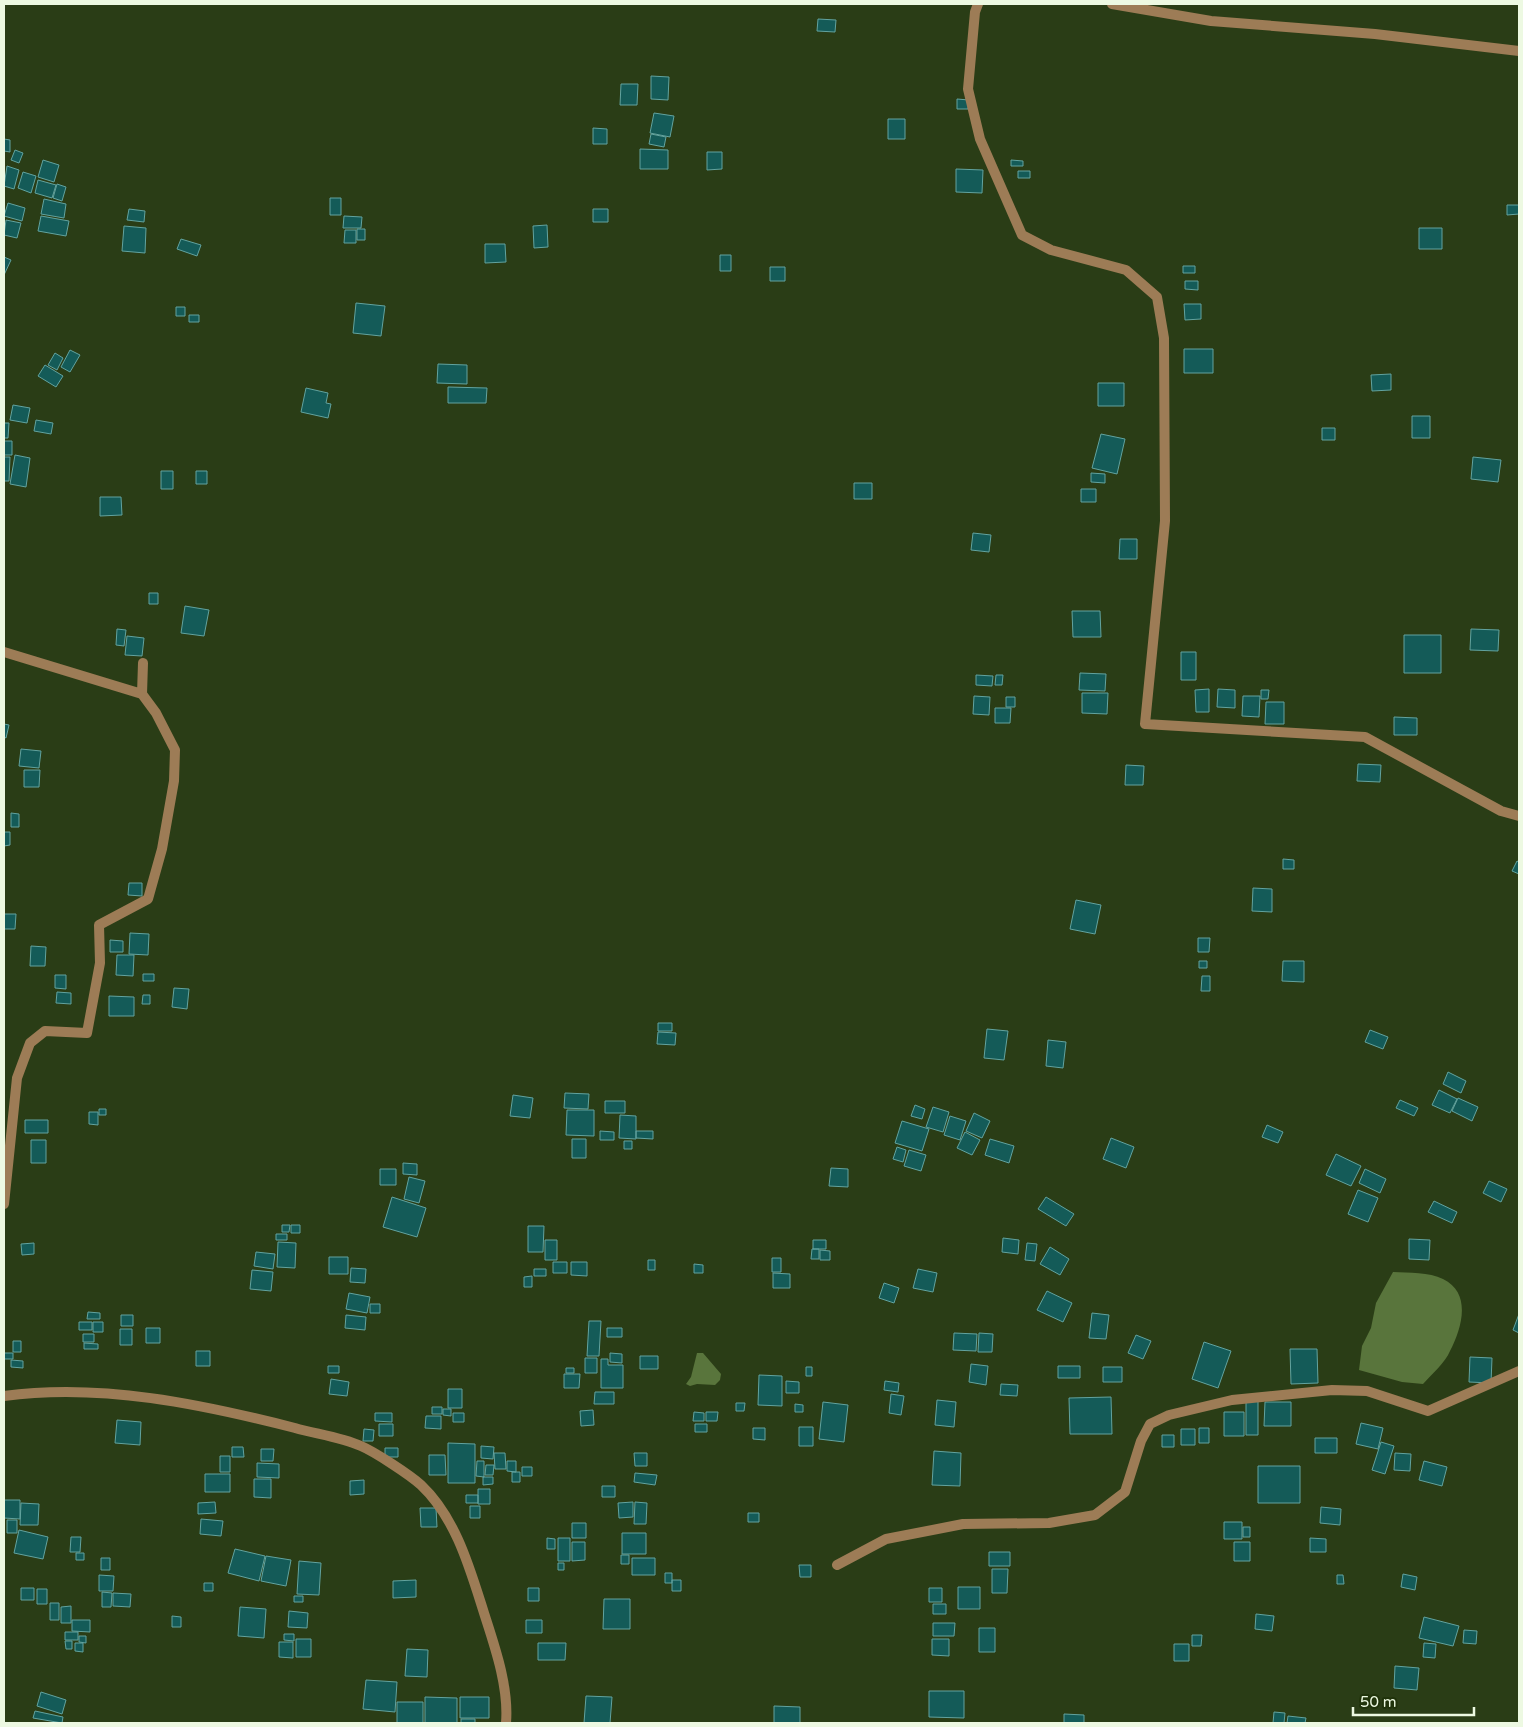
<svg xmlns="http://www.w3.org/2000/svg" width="1523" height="1727" font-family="'Varela Round',sans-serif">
	<rect width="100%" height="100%" fill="#2a3d16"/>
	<!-- water -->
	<path fill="#59753c" d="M1393 1272C1409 1273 1429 1272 1443 1279 1472 1293 1462 1328 1450 1351 1445 1363 1432 1374 1423 1384L1402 1382 1359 1370 1362 1346 1371 1328 1376 1303Z
		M697 1353H703L721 1374 720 1380 715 1385 697 1384 690 1386 686 1384 691 1377Z"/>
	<!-- building -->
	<path fill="#145b58" stroke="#62a39f" d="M818 19 836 20 835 32 817 31Z
		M651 76 669 77 668 100 651 99Z
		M621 84H638L637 105H620Z
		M957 99 969 100 968 109H957Z
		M654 113 674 116 670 137 650 133Z
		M888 119H905V139H888Z
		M593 128 607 129V144H593Z
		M651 134 666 137 664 147 649 144Z
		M4 139 10 140V152L4 151Z
		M640 149 668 150V169H640Z
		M15 150 23 153 19 163 11 160Z
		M707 152H722V169L707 170Z
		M43 160 59 165 54 182 38 177Z
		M1011 160 1023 161V166H1011Z
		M7 166 19 170 14 189 4 186Z
		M956 169 983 170 982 193 956 192Z
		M1018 171H1030V178H1018Z
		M23 172 36 176 31 193 18 188Z
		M38 180 56 185 52 198 35 193Z
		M57 184 66 187 62 201 53 198Z
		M330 198H341V215H330Z
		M44 199 66 204 64 218 41 214Z
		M8 203 25 208 22 221 4 216Z
		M1507 205H1519V214L1507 215Z
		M129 209 145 211 144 222 127 220Z
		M593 209H608V222H593Z
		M41 216 69 221 66 236 38 231Z
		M344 216 362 217 361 228H343Z
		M6 220 21 223 17 238 4 235Z
		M547 225 548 247 534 248 533 226Z
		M124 226 146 228 145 253 122 251Z
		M1419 228H1442V249H1419Z
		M357 229H365V240H357Z
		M345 230H356V243H344Z
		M181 239 201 245 197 256 177 249Z
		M485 244H505L506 262 485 263Z
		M720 255H731V271H720Z
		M4 257 11 260 4 275Z
		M1183 266H1195V273H1183Z
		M770 267H785V281H770Z
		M1185 281H1198V290L1185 289Z
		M356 303 385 306 381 336 353 333Z
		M1184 304H1201V319L1185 320Z
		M176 307H185V316H176Z
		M189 315H199V322H189Z
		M1184 349H1213V373H1184Z
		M70 350 80 355 70 372 61 367Z
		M55 353 63 358 57 370 48 365Z
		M438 364 467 365V384L437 383Z
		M45 365 63 376 56 387 38 376Z
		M1391 374V390L1372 391 1371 375Z
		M1098 383H1124V406H1098Z
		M448 387 487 388 486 403H448Z
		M306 388 328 393 326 403 331 404 328 418 301 412Z
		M13 405 30 408 27 423 10 420Z
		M1412 416H1430V438H1412Z
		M36 420 53 423 51 434 34 431Z
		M4 423H9L8 438H4Z
		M1322 428H1335V440H1322Z
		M1101 434 1125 439 1117 474 1092 468Z
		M4 441H12V455H4Z
		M15 455 30 458 26 487 10 484Z
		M4 457H10L9 481H4Z
		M1473 457 1501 460 1498 482 1471 479Z
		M161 471H173V489H161Z
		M196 471H207V484H196Z
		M1091 473 1105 474V483L1091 482Z
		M854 483H872V499H854Z
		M1081 489H1096V502H1081Z
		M100 497H121L122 515 100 516Z
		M973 533 991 535 989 552 971 550Z
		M1120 539H1137V559H1119Z
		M149 593H158V604H149Z
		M185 606 209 610 204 636 181 633Z
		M1072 611H1100L1101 637H1073Z
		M117 629 126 630 124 646 116 645Z
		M1471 629 1499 630 1498 651 1470 650Z
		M1404 635H1441V673H1404Z
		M127 636 144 638 142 656 125 655Z
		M1181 652H1196V680H1181Z
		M1080 673 1106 674 1105 691 1079 690Z
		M976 675 993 676 992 686 976 685Z
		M996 675H1003L1002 685H995Z
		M1209 689V712H1196L1195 690Z
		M1218 689 1235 690V708L1217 707Z
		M1261 690H1269L1268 699H1261Z
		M1082 693H1108L1107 714 1082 713Z
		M974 696 990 697 989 715 973 714Z
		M1243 696H1260L1259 717 1242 716Z
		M1006 697H1015V707H1006Z
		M1266 702H1284V724H1265Z
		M995 708H1011L1010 723H995Z
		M1394 717 1417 718V735H1394Z
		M4 724 9 725 6 738 4 737Z
		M21 749 41 751 39 768 19 766Z
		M1358 764 1381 765 1380 782 1357 781Z
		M1126 765 1144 766 1143 785H1125Z
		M24 770H40L39 787H24Z
		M11 813 19 814V827H11Z
		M4 832H10V845L4 846Z
		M1283 859 1294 860V869H1283Z
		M1517 861 1519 862V874L1512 871Z
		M129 883H142V896L128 895Z
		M1253 888 1272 889V912L1252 911Z
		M1076 900 1101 905 1095 934 1070 929Z
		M4 914H16L15 929H4Z
		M130 933 149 934 148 955 129 954Z
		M1198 938H1210L1209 952H1198Z
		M110 940 123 941V952H110Z
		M31 946 46 947 45 966H30Z
		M117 955H134L133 976 116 975Z
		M1199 961H1207V968H1199Z
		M1283 961H1304V982L1282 981Z
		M143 974H154V981H143Z
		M55 975H66V989L55 988Z
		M1202 976H1210V991H1201Z
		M174 988 189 989 187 1009 172 1007Z
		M57 992 71 993V1004L56 1003Z
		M143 995H150V1004H142Z
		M109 996 134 997V1016H109Z
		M658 1023H672V1031H658Z
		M987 1029 1008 1031 1004 1060 984 1058Z
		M1370 1030 1388 1037 1383 1049 1365 1042Z
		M658 1032 676 1033 675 1045 657 1044Z
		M1048 1040 1066 1042 1063 1068 1046 1066Z
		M1448 1072 1466 1081 1461 1093 1443 1084Z
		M1439 1090 1457 1099 1450 1113 1432 1105Z
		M565 1093 589 1094 588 1109 564 1108Z
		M513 1095 533 1098 530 1118 510 1116Z
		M1458 1098 1478 1107 1472 1121 1452 1111Z
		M1400 1100 1418 1108 1414 1116 1396 1108Z
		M605 1101H625V1113H605Z
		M915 1105 925 1109 922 1119 911 1116Z
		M933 1107 949 1112 943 1132 926 1127Z
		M99 1109H106V1115H99Z
		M567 1110H594V1136L566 1135Z
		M89 1112H98V1125L89 1124Z
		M974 1113 990 1121 982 1138 966 1131Z
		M620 1115 636 1116V1139L619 1138Z
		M950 1116 966 1121 960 1140 944 1135Z
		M25 1120H48V1133H25Z
		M902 1121 929 1129 922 1151 895 1143Z
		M1267 1125 1283 1132 1278 1143 1262 1137Z
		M600 1131 614 1132V1140H600Z
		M636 1131H653V1139L636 1138Z
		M965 1132 980 1140 972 1155 957 1148Z
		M1111 1138 1134 1147 1126 1168 1103 1159Z
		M572 1139H586V1158H572Z
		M990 1139 1014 1146 1009 1163 985 1155Z
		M31 1140H46V1163H31Z
		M624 1141H632V1149H624Z
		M897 1147 906 1150 903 1162 893 1159Z
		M909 1150 926 1155 921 1171 904 1166Z
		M1336 1154 1361 1166 1351 1186 1326 1175Z
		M403 1163 417 1164V1175L403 1174Z
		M831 1168 848 1169V1187L829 1186Z
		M380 1169H396V1185H380Z
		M1365 1169 1386 1179 1380 1193 1359 1183Z
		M409 1177 425 1181 419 1203 404 1199Z
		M1489 1181 1507 1189 1501 1202 1483 1193Z
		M1358 1190 1378 1198 1368 1222 1348 1214Z
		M392 1197 426 1208 417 1237 383 1227Z
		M1046 1197 1074 1214 1066 1226 1038 1209Z
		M1434 1201 1457 1212 1452 1223 1428 1212Z
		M282 1225H290L289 1232H282Z
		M291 1225H300V1233H291Z
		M528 1226H544L543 1252H528Z
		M276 1234H287V1240H276Z
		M1003 1238 1019 1240 1018 1254 1002 1252Z
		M1409 1239 1430 1240 1429 1260 1409 1259Z
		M545 1240H557V1260H545Z
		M813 1240H826V1249H813Z
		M278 1242 296 1243 295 1268 277 1267Z
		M34 1243V1254L22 1255 21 1244Z
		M1027 1243 1037 1244 1035 1261 1025 1260Z
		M1050 1247 1069 1259 1060 1275 1040 1264Z
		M812 1249H819V1259H811Z
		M820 1250 830 1251V1260H820Z
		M256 1252 275 1254 273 1269 254 1266Z
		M329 1257H348V1274H329Z
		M772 1258H781V1272H772Z
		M648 1260H655V1270H648Z
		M553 1262H567V1273H553Z
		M571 1262H587V1276L571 1275Z
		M694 1264 703 1265V1273H694Z
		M351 1268 366 1269 365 1283 350 1282Z
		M534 1269H546V1276H534Z
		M918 1269 937 1273 933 1292 913 1288Z
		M252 1270 273 1272 271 1291 250 1289Z
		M773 1273 790 1274V1288H773Z
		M532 1276V1287H524V1277Z
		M884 1283 899 1288 894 1303 879 1298Z
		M1047 1291 1072 1303 1063 1322 1037 1310Z
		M349 1293 370 1297 367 1313 346 1309Z
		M370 1304H380V1313H370Z
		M88 1312 100 1313V1319H87Z
		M1092 1313 1109 1315 1106 1339 1089 1338Z
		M1519 1314V1333L1513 1330Z
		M121 1315H133V1326H121Z
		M346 1315 366 1317 365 1330 345 1328Z
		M589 1321H601L599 1356H587Z
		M79 1322H92V1330H79Z
		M93 1322H103V1332H93Z
		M146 1328H160V1343H146Z
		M607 1328H622V1337H607Z
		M120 1329H132V1345H120Z
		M954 1333 977 1334 976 1351 953 1350Z
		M979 1333 993 1334 992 1352H978Z
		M83 1334H94V1342H83Z
		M1136 1335 1151 1341 1143 1359 1128 1353Z
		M13 1341H21V1352H13Z
		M1204 1342 1231 1351 1218 1388 1192 1379Z
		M84 1343 98 1344V1349H84Z
		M1290 1349H1317L1318 1383 1291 1384Z
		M196 1351H210V1366H196Z
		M4 1353H13V1359H4Z
		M610 1353 622 1354V1363L610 1362Z
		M640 1356H658V1369H640Z
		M1470 1357 1492 1358 1491 1383 1469 1382Z
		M585 1358H597V1373H585Z
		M601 1359H608V1365H623V1388H601Z
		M11 1360 23 1361V1368L11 1367Z
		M971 1364 988 1366 986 1385 969 1382Z
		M328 1366H339V1373H328Z
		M1058 1366H1080V1378H1058Z
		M806 1367H812V1376H806Z
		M1103 1367H1122V1382H1103Z
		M566 1368H574V1373H566Z
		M564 1374H580L579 1388H564Z
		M759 1375 782 1376V1406L758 1405Z
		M331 1379 349 1382 347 1396 329 1394Z
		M786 1381 799 1382V1393H786Z
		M885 1381 899 1383 898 1392 884 1390Z
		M1001 1384 1018 1385 1017 1396 1000 1395Z
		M448 1389H462V1408H448Z
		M595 1392H614V1404H594Z
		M891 1394 904 1396 901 1415 889 1413Z
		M1111 1397 1112 1434H1070L1069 1398Z
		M937 1400 956 1402 954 1427 935 1425Z
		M1246 1401H1258V1435H1246Z
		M823 1402 848 1405 844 1442 819 1439Z
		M1265 1402H1291V1426H1264Z
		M736 1403H745L744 1411H736Z
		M795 1404 803 1405V1412H795Z
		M432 1407H442V1414H432Z
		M443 1409H451V1416L443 1415Z
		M593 1410 594 1425 581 1426 580 1411Z
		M694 1412 704 1413V1421H693Z
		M706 1412H718L717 1421H706Z
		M1224 1412H1244V1436H1224Z
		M375 1413H392V1422L375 1421Z
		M453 1413H464V1422H453Z
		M426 1416H441V1429L425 1428Z
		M117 1420 141 1422 140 1445 115 1443Z
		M1361 1423 1383 1428 1378 1449 1356 1444Z
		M379 1424H393V1436H379Z
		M695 1424H707V1432H695Z
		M799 1427H813V1446H799Z
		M753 1428H765V1440L753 1439Z
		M1199 1428H1209V1443H1199Z
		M364 1429 374 1430 373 1441H363Z
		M1181 1429H1195V1445H1181Z
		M1162 1435H1174V1447H1162Z
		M1315 1438H1337V1453H1315Z
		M1381 1442 1394 1446 1385 1474 1372 1470Z
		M448 1443 475 1444V1483H448Z
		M481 1446 494 1447 493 1459 481 1458Z
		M232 1447H243L244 1457H232Z
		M385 1448H398V1457H385Z
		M261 1449H274L273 1461H261Z
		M934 1451 961 1453 960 1486 932 1485Z
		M494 1453H505L506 1469H495Z
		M634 1453H647V1466H635Z
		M1395 1453 1411 1454 1410 1471 1394 1470Z
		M429 1455H445L446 1475H429Z
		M220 1456H230V1472H220Z
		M477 1461H484V1477L476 1476Z
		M507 1461H516V1472L507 1471Z
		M1424 1461 1447 1467 1442 1486 1419 1480Z
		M257 1463 279 1464V1478L257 1477Z
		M486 1465H494L493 1475H485Z
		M1258 1466H1300V1503H1258Z
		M522 1467H532V1476H522Z
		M512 1472H520V1482H512Z
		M635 1473 657 1475 655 1485 634 1482Z
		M205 1474H230V1492H205Z
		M483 1477H493V1484L483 1485Z
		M254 1479H271V1498L254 1497Z
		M364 1480V1494L350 1495V1481Z
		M602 1486H615V1497H602Z
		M478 1489H490V1504H478Z
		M466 1495H478V1503H466Z
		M4 1500H20V1519L4 1518Z
		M215 1502 216 1513 198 1514V1503Z
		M633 1502V1517L619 1518 618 1503Z
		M635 1502 647 1503 646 1524H634Z
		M21 1503 39 1504 38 1525H20Z
		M470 1506H480V1518H470Z
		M1321 1507 1341 1509 1340 1525 1320 1523Z
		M420 1508H436L437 1527H421Z
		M748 1513H759V1522H748Z
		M201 1519 223 1521 221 1536 200 1534Z
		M7 1520H17V1533H7Z
		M1224 1522H1242V1539H1224Z
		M572 1523H586V1538H572Z
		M1243 1527H1250V1537H1243Z
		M19 1530 48 1537 43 1559 14 1553Z
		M622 1533H646V1554H622Z
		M71 1537H81L80 1552H70Z
		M547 1538 555 1539V1549H547Z
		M558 1538H570V1561H558Z
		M1310 1538 1326 1539V1552H1310Z
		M572 1542H585V1560L572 1561Z
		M1234 1542H1250V1561H1234Z
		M235 1549 265 1556 259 1581 228 1573Z
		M989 1552H1010V1566H989Z
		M76 1553H84V1560H76Z
		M621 1555H629V1564H621Z
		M266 1556 291 1560 286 1586 261 1581Z
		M101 1558H110V1570H101Z
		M632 1558H655V1575H632Z
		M299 1561 321 1563 319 1595 297 1594Z
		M558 1563H564V1570H558Z
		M799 1565H811V1577H800Z
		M992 1569H1008L1007 1593H992Z
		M665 1573H672V1583H665Z
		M1403 1574 1417 1577 1415 1590 1401 1587Z
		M99 1575 114 1576 113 1591H99Z
		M1337 1575H1343L1344 1584H1337Z
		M416 1580V1597L393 1598V1581Z
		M672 1580H681V1591H672Z
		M204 1583H213V1591H204Z
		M958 1587H980V1609H958Z
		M21 1588H34V1600H21Z
		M528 1588H539V1601H528Z
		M929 1588H942V1602H929Z
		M37 1589H47V1604H37Z
		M102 1592 112 1593 111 1607H102Z
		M113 1593 131 1594 130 1607 113 1606Z
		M294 1596H303V1602H294Z
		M604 1599H630V1629H603Z
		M50 1603H59V1620H50Z
		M933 1604H946V1614H933Z
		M71 1606V1623H61V1607Z
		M240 1607 266 1609 264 1638 238 1636Z
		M289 1611 308 1613 307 1628 288 1627Z
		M1256 1614 1274 1616 1272 1631 1255 1629Z
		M172 1616 181 1617V1627H172Z
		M1424 1617 1459 1626 1453 1646 1419 1638Z
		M72 1620H90V1632L72 1631Z
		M526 1620H542V1633H526Z
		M933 1623H955L954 1636H933Z
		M979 1628H995V1652H979Z
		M1464 1630 1477 1631 1476 1644 1463 1643Z
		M65 1632H78V1640H65Z
		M284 1634H294V1641L284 1640Z
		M1192 1635H1202L1201 1646H1192Z
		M79 1636H86V1643L79 1642Z
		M296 1639H311V1657H296Z
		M932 1639H949V1656L932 1655Z
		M65 1641H72V1649H66Z
		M279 1642H293V1658L279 1657Z
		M75 1643H83V1652L75 1651Z
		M538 1643H566L565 1660H538Z
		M1424 1643 1436 1644 1435 1658 1423 1657Z
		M1174 1644H1189V1661H1174Z
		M407 1649 428 1650 427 1677 405 1676Z
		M1395 1666 1419 1668 1417 1690 1394 1688Z
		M366 1680 397 1682 395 1712 363 1709Z
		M929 1691H964V1718L929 1717Z
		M41 1692 66 1700 62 1714 37 1706Z
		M586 1696 612 1697 610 1723H584Z
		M425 1697 457 1698V1723H425Z
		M460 1697H489V1718H460Z
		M397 1702H423V1723H397Z
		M774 1706 800 1707V1723H774Z
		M35 1711 63 1717 62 1723 33 1718Z
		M1274 1712 1285 1713 1284 1723H1273Z
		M1064 1714 1084 1715V1723H1064Z
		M1288 1716 1306 1718 1305 1723H1287Z
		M461 1719H475V1723H461Z"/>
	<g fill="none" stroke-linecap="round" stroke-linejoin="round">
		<!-- street -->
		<path stroke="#9d7c56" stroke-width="10" d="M978 4 975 12 968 89 980 139 1022 235 1051 250 1126 270 1157 297 1164 338 1165 521 1145 724 1365 737 1501 811 1519 816
			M1112 4 1211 21 1375 34 1519 51
			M4 652 142 694
			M4 1204 17 1078 30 1043 45 1031 87 1033 100 963 99 925 148 899 162 849 174 781 175 750 156 713 142 694 143 663
			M4 1396C102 1383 201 1404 295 1428 316 1434 341 1437 361 1446 375 1452 410 1475 421 1485 456 1518 470 1569 484 1613 495 1647 509 1687 506 1723
			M837 1565 886 1539 963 1524 1049 1523 1095 1515 1125 1492 1141 1441 1150 1424 1169 1415 1232 1400 1332 1390 1367 1391 1428 1411 1519 1371"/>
	</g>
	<!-- border -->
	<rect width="1523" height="1727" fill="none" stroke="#edf9e2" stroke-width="10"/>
	<!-- scale -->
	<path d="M1353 1707v8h121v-8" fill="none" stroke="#edf9e2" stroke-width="2.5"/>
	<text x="1360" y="1707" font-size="15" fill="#edf9e2" stroke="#20330b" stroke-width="4" paint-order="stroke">50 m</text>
</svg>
